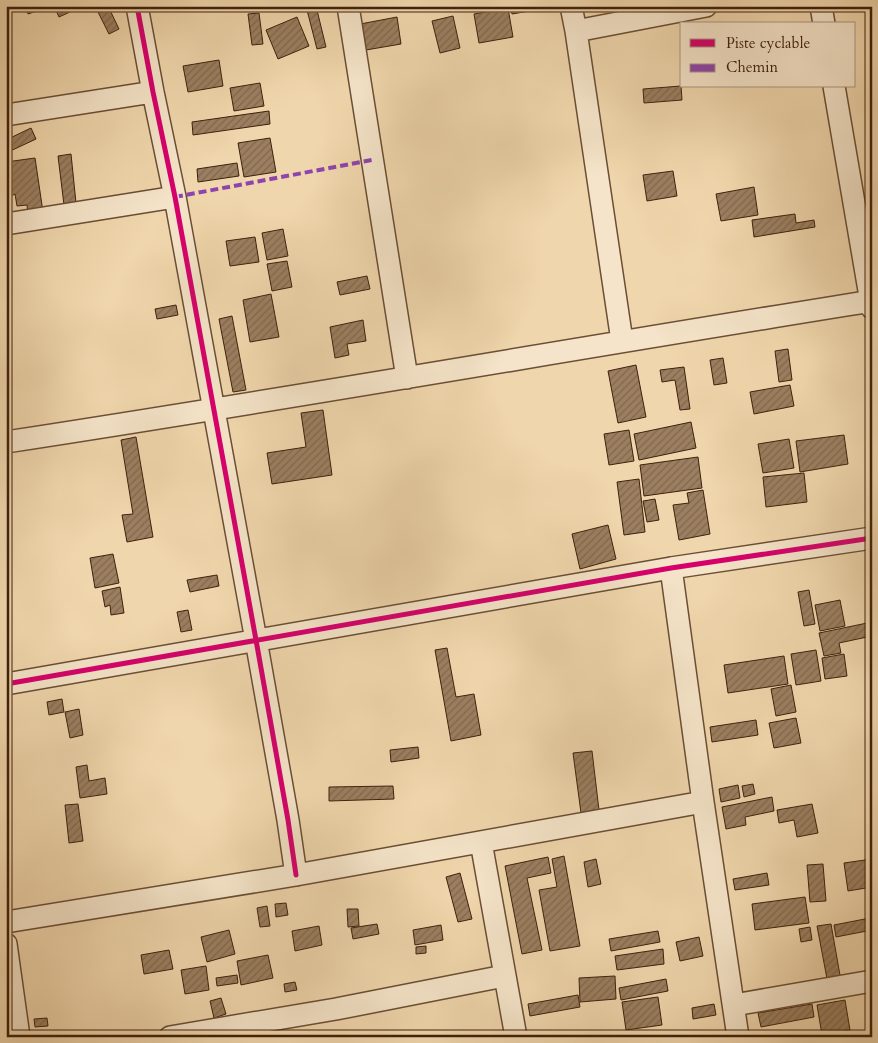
<svg xmlns="http://www.w3.org/2000/svg" width="878" height="1043" font-family="Cardo,serif">
	<defs>
		<pattern id="building-hatch" width="6" height="6" patternUnits="userSpaceOnUse" patternTransform="scale(1.25)"><rect width="6" height="6" fill="#9b7f60"/><path d="M-1 1l2-2M0 6l6-6M5 7l2-2" fill="none" stroke="#80684e"/></pattern>
	</defs>
	<rect width="100%" height="100%" fill="#f0d6ac"/>
	<filter id="stains"><feTurbulence type="fractalNoise" baseFrequency=".004" numOctaves="4"/><feColorMatrix values="0 0 0 0 .2 0 0 0 0 .09 0 0 0 0 .02 0 0 0 .5 -.17"/></filter>
	<radialGradient id="worn" r=".72"><stop offset=".6" stop-color="#630" stop-opacity="0"/><stop offset="1" stop-color="#630" stop-opacity=".3"/></radialGradient>
	<!-- building -->
	<path fill="url(#building-hatch)" stroke="#3e210d" d="M25 6H48V7L28 14Z
		M54 6H83L59 17Z
		M95 6H108L119 29 109 34Z
		M316 6 326 47 317 49 307 10Z
		M510 6H547V8L512 14Z
		M508 8 513 37 479 43 474 14Z
		M259 13 263 44 252 45 248 14Z
		M453 16 460 48 440 53 432 21Z
		M297 17 309 46 278 59 266 30Z
		M397 17 401 44 360 51 355 25Z
		M219 60 223 86 188 92 183 66Z
		M260 83 264 106 234 111 230 88Z
		M681 86 682 100 644 103 643 89Z
		M269 111 270 124 193 135 192 122Z
		M31 128 36 139 6 153V140Z
		M270 138 276 172 244 177 238 143Z
		M71 154 76 203 64 205 58 156Z
		M35 158 43 212 28 214 27 205 17 206 15 194 6 199V162Z
		M237 163 239 176 198 182 197 169Z
		M673 171 677 196 647 201 643 175Z
		M754 187 758 215 721 221 716 194Z
		M795 214 796 223 814 220 815 227 754 237 752 220Z
		M283 229 288 256 267 260 262 233Z
		M255 237 259 262 230 266 226 241Z
		M287 261 292 287 272 291 267 264Z
		M367 276 370 289 340 295 337 282Z
		M271 294 279 337 250 342 243 300Z
		M176 305 178 315 157 319 155 309Z
		M232 316 246 390 233 392 219 319Z
		M363 320 366 341 347 344 349 355 335 358 330 327Z
		M788 349 792 380 779 382 775 351Z
		M723 358 727 383 714 385 710 360Z
		M636 365 646 417 618 423 608 371Z
		M684 367 690 409 680 410 675 380 662 382 660 370Z
		M790 385 794 406 754 414 750 392Z
		M323 410 332 475 272 484 267 453 306 447 301 413Z
		M691 422 696 448 639 460 634 434Z
		M629 430 634 461 609 465 604 434Z
		M844 435 848 464 800 472 796 441Z
		M136 437 153 537 127 542 122 515 133 514 121 440Z
		M789 439 794 468 763 473 758 444Z
		M698 457 702 488 644 496 640 465Z
		M804 473 807 502 766 507 763 477Z
		M639 479 645 532 624 535 617 482Z
		M703 490 710 534 679 540 673 505 689 503 687 493Z
		M655 499 659 520 647 522 643 501Z
		M608 525 616 559 580 569 572 534Z
		M113 554 119 583 95 588 90 558Z
		M217 575 219 586 190 592 187 580Z
		M120 587 124 613 111 615 110 605 105 607 102 591Z
		M809 590 815 624 804 626 798 592Z
		M840 600 845 626 820 631 815 605Z
		M188 610 192 630 181 632 177 612Z
		M872 622V636L839 643 841 653 824 656 819 633Z
		M447 648 456 697 474 694 481 735 451 741 435 650Z
		M816 650 821 681 796 685 791 654Z
		M844 654 847 676 825 679 822 658Z
		M784 656 788 684 728 693 724 665Z
		M791 685 796 712 776 716 771 689Z
		M62 699 64 712 49 715 47 702Z
		M79 709 83 735 70 738 65 712Z
		M796 718 801 743 774 748 769 723Z
		M756 720 758 735 712 742 710 727Z
		M418 747 419 758 391 762 390 750Z
		M592 751 599 810 581 813 573 753Z
		M87 765 89 781 105 778 107 794 80 798 76 767Z
		M753 784 755 794 744 797 742 786Z
		M738 785 740 798 721 802 719 789Z
		M393 786 394 799 329 801V787Z
		M772 797 774 811 745 817 746 825 726 829 722 807Z
		M78 804 83 841 69 843 65 805Z
		M812 804 818 833 797 837 794 820 779 823 777 810Z
		M564 856 580 946 550 951 539 890 557 887 552 859Z
		M548 857 551 873 527 878 542 950 522 954 505 866Z
		M596 859 601 884 588 887 584 862Z
		M872 859V887L848 891 844 863Z
		M823 864 826 901 810 902 807 865Z
		M460 873 472 919 458 922 446 877Z
		M767 873 769 885 735 890 733 879Z
		M805 897 809 923 755 930 752 904Z
		M286 903 288 915 276 917 275 904Z
		M267 906 270 926 260 927 257 908Z
		M347 909H358L359 926 348 927Z
		M870 918 872 930 836 937 834 925Z
		M377 924 379 934 353 939 351 928Z
		M831 924 841 981 828 984 817 926Z
		M441 925 443 940 415 945 413 930Z
		M319 926 322 945 295 951 292 931Z
		M810 927 812 940 801 942 799 929Z
		M229 930 235 954 207 962 201 937Z
		M658 931 660 942 611 951 609 939Z
		M699 937 703 956 680 961 676 942Z
		M426 946V953L416 954V947Z
		M663 949 664 964 617 970 615 956Z
		M169 950 173 969 144 974 141 955Z
		M268 955 273 978 241 985 237 961Z
		M206 966 209 990 185 994 181 970Z
		M237 975 238 983 217 986 216 978Z
		M615 976 616 999 580 1002 579 978Z
		M666 979 668 991 621 1000 619 988Z
		M295 982 297 990 285 992 284 984Z
		M578 995 580 1007 530 1016 528 1004Z
		M658 997 662 1025 626 1030 622 1002Z
		M221 998 226 1014 214 1018 210 1001Z
		M845 1000 850 1030 822 1035 817 1005Z
		M714 1004 716 1015 693 1019 692 1008Z
		M812 1004 814 1017 761 1027 758 1013Z
		M47 1018 48 1026 35 1027 34 1019Z"/>
	<g fill="none" stroke-linecap="round" stroke-linejoin="round">
		<defs>
			<path id="minor" d="M137 6 153 92 175 197 256 640 288 820 296 875
				M348 6 407 378
				M571 6 576 31 622 341
				M821 6 824 24
				M576 31 706 6
				M834 86 872 308
				M6 115 153 92
				M6 224 175 197
				M6 442C295 398 583 347 872 301
				M671 568 703 802 738 1037
				M6 684 671 568 872 538
				M481 842 516 1037
				M6 922 296 875 703 802
				M6 944 19 1037
				M734 1005 872 981
				M170 1037 336 1009 504 976"/>
		</defs>
		<!-- minor casing -->
		<use href="#minor" stroke="#6a4e35" stroke-width="24"/>
		<!-- minor -->
		<use href="#minor" stroke="#f5e4c9" stroke-width="21"/>
		<!-- quiet -->
		<path stroke="#8e44ad" stroke-width="4" stroke-dasharray="8 4" stroke-linecap="butt" d="M175 197 372 160"/>
		<defs>
			<path id="cycleway" d="M137 6 153 92 175 197 256 640 288 820 296 875
				M6 684 671 568 872 538"/>
		</defs>
		<!-- cycleway casing -->
		<use href="#cycleway" stroke="#f5e4c9" stroke-width="8"/>
		<!-- cycleway -->
		<use href="#cycleway" stroke="#d6006c" stroke-width="5"/>
	</g>
	<!-- margin -->
	<rect width="878" height="1043" fill="none" stroke="#f0d6ac" stroke-width="25"/>
	<rect x="8" y="8" width="863" height="1028" fill="none" stroke="#3e210d" stroke-width="2.5"/>
	<rect x="12" y="12" width="853" height="1018" fill="none" stroke="#3e210d"/>
	<!-- legend -->
	<rect x="680" y="22" width="175" height="65" fill="#f5e4c9" stroke="#ac967e"/>
	<rect x="690" y="39" width="25" height="8" fill="#d6006c" stroke="#ac967e"/>
	<text x="726" y="48" font-size="15" fill="#3e210d">Piste cyclable</text>
	<rect x="690" y="64" width="25" height="8" fill="#8e44ad" stroke="#ac967e"/>
	<text x="726" y="72" font-size="15" fill="#3e210d">Chemin</text>
	<rect width="100%" height="100%" filter="url(#stains)"/>
	<rect width="100%" height="100%" fill="url(#worn)"/>
</svg>
